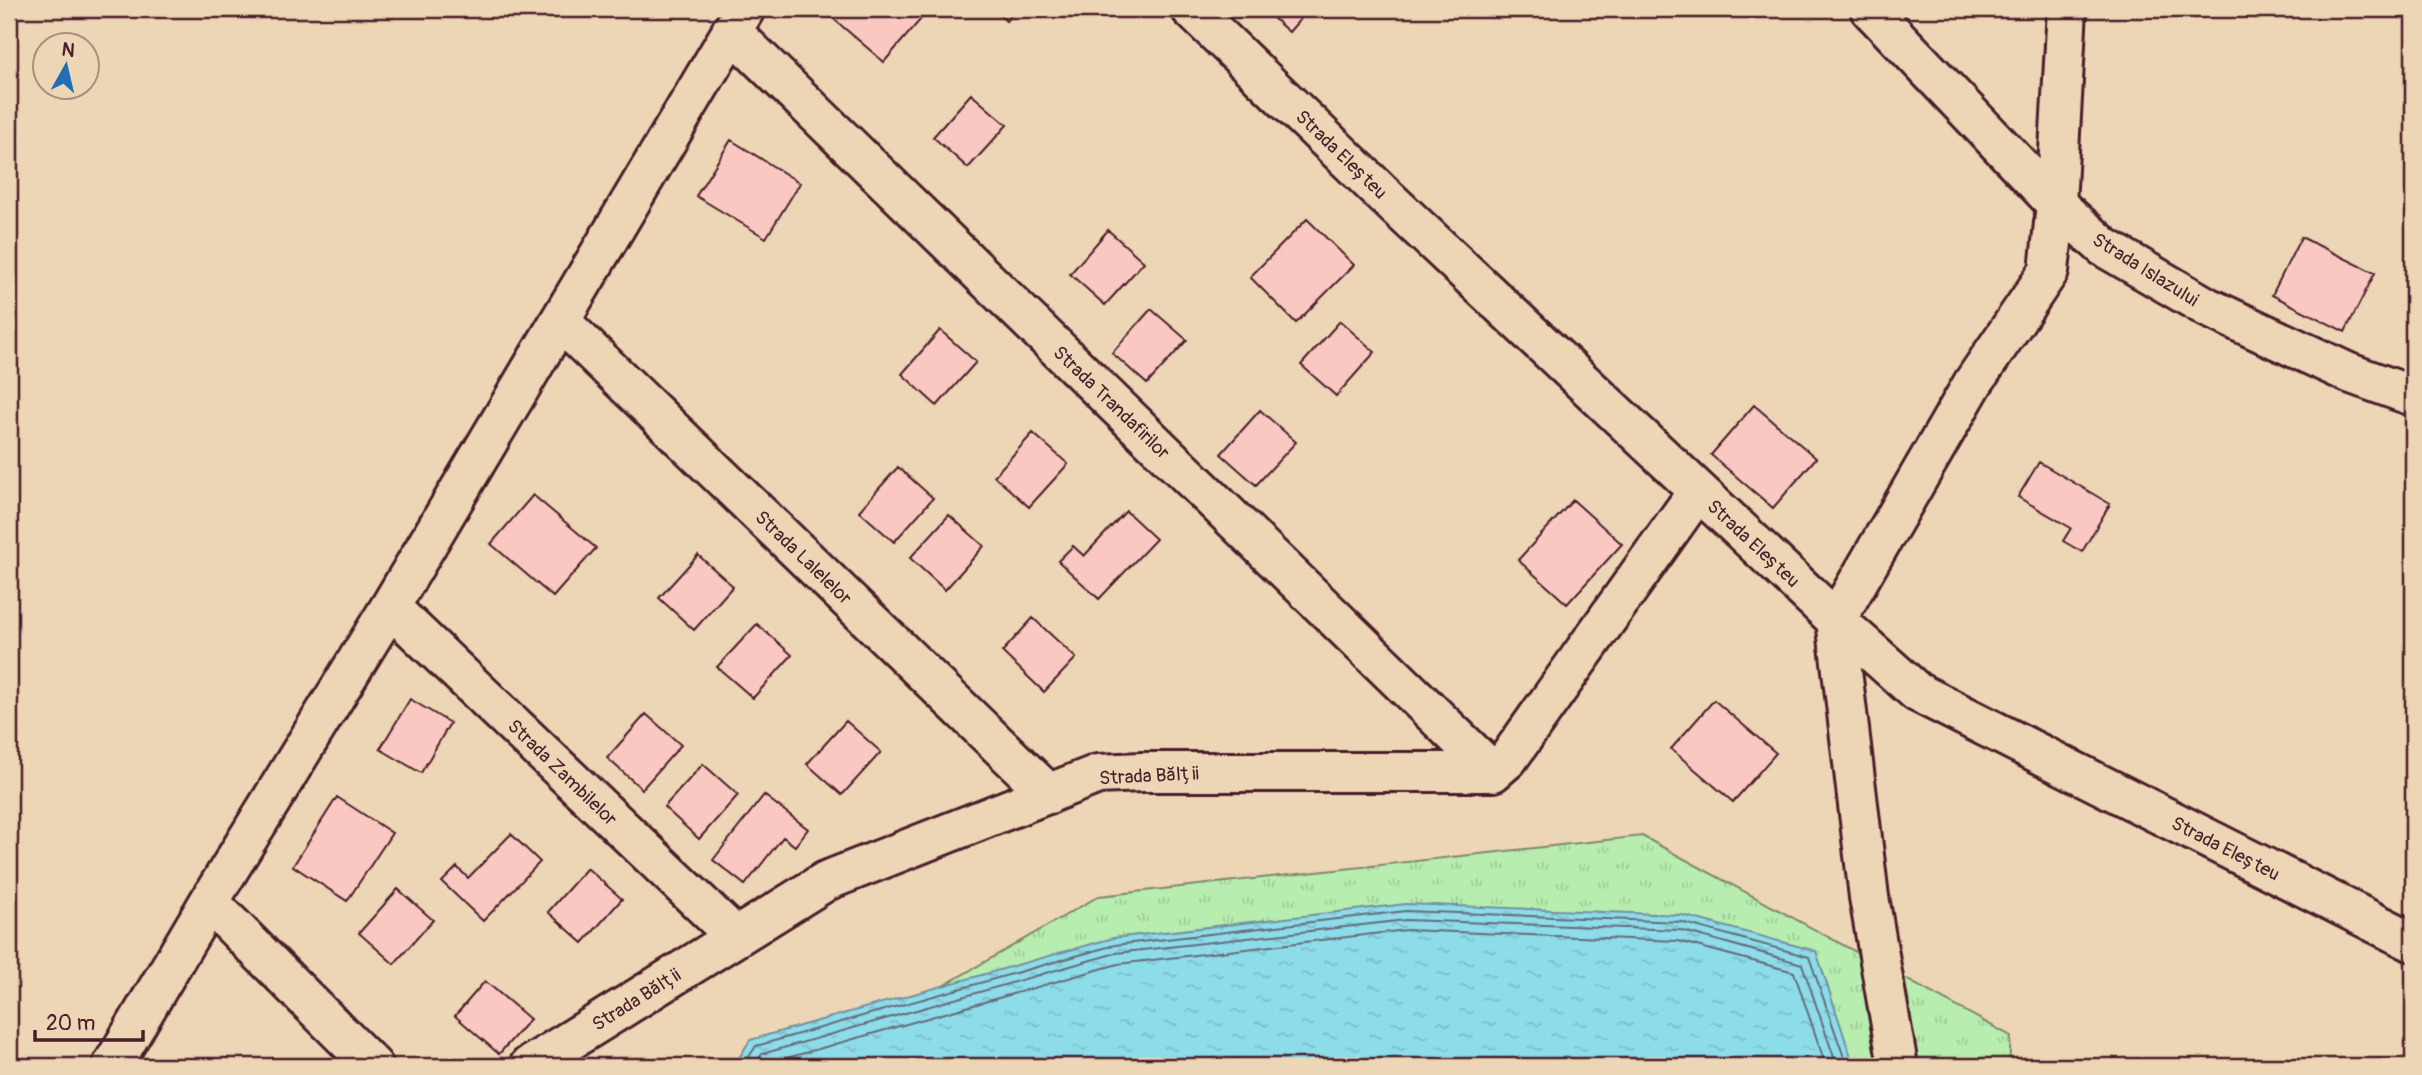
<svg xmlns="http://www.w3.org/2000/svg" width="2422" height="1075" font-family="Pangolin,sans-serif">
	<defs>
		<pattern id="grass-tufts" width="24" height="20" patternUnits="userSpaceOnUse" patternTransform="scale(1.75)"><rect width="24" height="20" fill="#b7edaf"/><path d="M3 7l-1-3M5 7V3M7 7l1-3M15 17l-1-3M17 17v-4M19 17l1-3" fill="none" stroke="#9fcb97"/></pattern>
		<pattern id="water-ripples" width="26" height="14" patternUnits="userSpaceOnUse" patternTransform="scale(1.75)"><rect width="26" height="14" fill="#8ddcea"/><path d="M2 4q2-2 4 0t4 0M15 11q2-2 4 0t4 0" fill="none" stroke="#7bbcc9"/></pattern>
	</defs>
	<rect width="100%" height="100%" fill="#edd6b5"/>
	<filter id="ink" filterUnits="userSpaceOnUse"><feTurbulence type="fractalNoise" baseFrequency=".0143" numOctaves="2"/><feDisplacementMap in="SourceGraphic" scale="14" xChannelSelector="R" yChannelSelector="G"/><feConvolveMatrix kernelMatrix="1 2 1 2 8 2 1 2 1" color-interpolation-filters="sRGB"/></filter>
	<g filter="url(#ink)">
		<!-- grass -->
		<path fill="url(#grass-tufts)" stroke="#80866d" stroke-width="2" d="M1642 836 2011 1036 2009 1066H804L1099 896Z"/>
		<!-- water -->
		<path fill="url(#water-ripples)" stroke="#72909e" stroke-width="2" d="M1406 904 1682 915 1816 951 1854 1066H734L750 1040 1113 938Z"/>
		<g fill="none" stroke-linecap="round" stroke-linejoin="round">
			<!-- shore -->
			<path stroke="#656b77" stroke-width="2" d="M743 1066 756 1046 1115 945 1406 911 1681 922 1809 957 1847 1066
				M753 1066 762 1054 1116 953 1406 920 1680 930 1802 964 1837 1066
				M765 1066 769 1063 1118 964 1407 930 1678 941 1794 972 1826 1066"/>
		</g>
		<!-- building -->
		<path fill="#f9c9c1" stroke="#4a1f2b" stroke-width="2" d="M822 9H923L927 12 884 62Z
			M993 9H1017L1006 21Z
			M1263 9H1309L1289 32Z
			M971 94 1007 125 968 168 933 137Z
			M731 140 800 183 766 238 696 196Z
			M1307 219 1354 265 1296 323 1250 277Z
			M1108 230 1144 262 1105 305 1070 274Z
			M2301 237 2375 273 2345 332 2272 295Z
			M1151 309 1187 340 1147 384 1112 353Z
			M1340 321 1375 352 1336 396 1301 365Z
			M940 330 976 362 937 406 902 374Z
			M1754 405 1816 458 1773 508 1711 455Z
			M1260 410 1296 442 1256 485 1221 454Z
			M1033 433 1068 464 1029 507 994 476Z
			M2039 462 2110 504 2082 552 2063 541 2071 528 2018 497Z
			M898 467 933 498 894 542 859 511Z
			M533 495 596 548 553 597 491 544Z
			M1573 500 1622 544 1567 604 1518 560Z
			M1126 511 1156 539 1099 599 1058 561 1073 546 1084 556Z
			M949 515 984 546 945 590 910 558Z
			M698 555 733 586 694 630 659 598Z
			M1033 618 1076 658 1044 692 1002 652Z
			M757 624 792 655 753 698 717 667Z
			M410 699 450 723 421 773 380 749Z
			M1714 700 1776 753 1733 802 1671 749Z
			M646 714 681 745 642 789 607 758Z
			M846 721 881 752 842 795 807 764Z
			M703 764 738 795 699 839 664 807Z
			M764 795 808 829 795 846 783 837 745 885 713 860Z
			M337 797 392 833 347 901 293 866Z
			M511 834 540 862 483 921 442 882 457 867 468 878Z
			M587 868 622 899 583 943 548 912Z
			M398 889 433 920 394 964 359 933Z
			M485 981 530 1019 499 1054 455 1016Z"/>
		<g fill="none" stroke-linecap="round" stroke-linejoin="round">
			<defs>
				<path id="minor" d="M1191 9 1388 199 1836 620 1917 692 2413 942
					M1870 9 2056 204 2104 247 2207 307 2349 373 2413 396
					M731 31 1493 772
					M560 321 1049 794
					M390 607 736 937
					M209 902 373 1066
					M112 1066 209 902 390 607 745 9
					M529 1066 826 881 1098 774 1142 772H1493L1508 759 1698 491
					M1898 1066 1869 897 1836 620 1973 383 2049 271 2056 204 2067 9"/>
			</defs>
			<!-- minor casing -->
			<use href="#minor" stroke="#4a1f2b" stroke-width="44"/>
			<!-- minor -->
			<use href="#minor" stroke="#edd6b5" stroke-width="38"/>
		</g>
	</g>
	<g text-anchor="middle" stroke-width="5" stroke-linejoin="round" paint-order="stroke">
		<!-- street labels -->
		<g font-size="19" fill="#4a1f2b" stroke="#edd6b5">
			<text transform="translate(1342 154) rotate(44)" y="7">Strada Eleșteu</text>
			<text transform="translate(2146 269) rotate(32)" y="7">Strada Islazului</text>
			<text transform="translate(1112 402) rotate(44)" y="7">Strada Trandafirilor</text>
			<text transform="translate(1754 543) rotate(43)" y="7">Strada Eleșteu</text>
			<text transform="translate(804 557) rotate(44)" y="7">Strada Lalelelor</text>
			<text transform="translate(563 772) rotate(44)" y="7">Strada Zambilelor</text>
			<text transform="translate(1149 775) rotate(-3)" y="7">Strada Bălții</text>
			<text transform="translate(2226 848) rotate(27)" y="7">Strada Eleșteu</text>
			<text transform="translate(636 999) rotate(-32)" y="7">Strada Bălții</text>
		</g>
	</g>
	<!-- margin -->
	<rect width="2422" height="1075" fill="none" stroke="#edd6b5" stroke-width="35"/>
	<rect x="18" y="18" width="2387" height="1040" fill="none" stroke="#4a1f2b" stroke-width="2.5" filter="url(#ink)"/>
	<!-- north arrow -->
	<g transform="translate(66 66) rotate(8)"><circle r="33" fill="#edd6b5" stroke="#ac8d7e" stroke-width="2"/>
	<path d="M0-5L12 26L0 18L-12 26Z" fill="#1f6fb2"/>
	<text y="-10" font-size="19" font-weight="bold" text-anchor="middle" fill="#4a1f2b">N</text>
	</g>
	<!-- scale -->
	<path d="M35 1030v10h108v-10" fill="none" stroke="#4a1f2b" stroke-width="3.5"/>
	<text x="46" y="1030" font-size="21" fill="#4a1f2b" stroke="#edd6b5" stroke-width="5" paint-order="stroke">20 m</text>
</svg>
